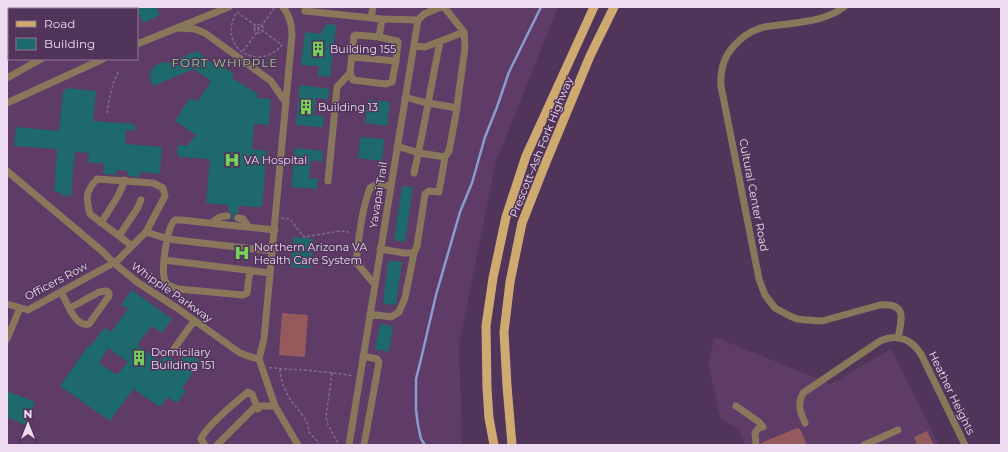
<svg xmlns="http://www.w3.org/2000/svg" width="1008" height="452" font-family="Montserrat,sans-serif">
	<rect width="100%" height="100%" fill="#513459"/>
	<!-- built -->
	<path fill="#5e3c67" d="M68 7H558L496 161 459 344 462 445H7V49L9 47V59H137V9H65Z
		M715 337 831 384 891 349 939 445H745L739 430 721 419 708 364Z"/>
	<!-- green -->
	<path fill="#955a5b" d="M282 313 308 315 305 357 279 355Z
		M797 428 800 429 807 445H761V443Z
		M927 431 934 445H917L914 437Z"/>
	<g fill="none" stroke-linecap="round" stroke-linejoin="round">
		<!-- stream -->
		<path stroke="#889dcd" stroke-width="2.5" d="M425 445 421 439 418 425 416 410V379L421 359 436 295 460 212 472 183 485 137 497 107 509 72 541 7"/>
	</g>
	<!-- building -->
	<path fill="#1d696b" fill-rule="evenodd" d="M137 7H156L160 15 143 23 139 14 137 15Z
		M326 24 336 25 330 77 318 76 319 66 301 65 305 32 322 34V28L325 29Z
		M197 51 218 68 221 65 234 74 232 78 258 94 257 98 271 99 269 125 254 124 252 149 267 151 262 207 239 206 238 213 234 215 233 220 230 219 232 215 231 213 228 211V205L206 203 210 159 178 157 179 154H177L178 145 187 146 196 135 175 121 190 98 198 101 211 81 194 69 153 86 149 77 151 76 150 71 154 69 153 67 165 61 166 64Z
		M300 85 330 89 328 100 316 98 314 115 324 116 323 127 317 126V127L296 125Z
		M66 88 96 91 93 121 135 124V131L126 130 125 144 162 147 160 174 141 172 140 177 128 176V171L116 170V175L103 174 104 164 88 162 89 153 75 152 71 196 60 195V192H54L57 149 14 146 16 127 59 131 63 91H66Z
		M368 100 390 102 387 126 365 123Z
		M361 137 384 139 382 161 358 158Z
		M295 148 323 151 322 162 311 160 309 178 318 179 317 189 291 187Z
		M402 186 413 187 405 242 394 240Z
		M293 237 313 239 311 268 291 267Z
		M388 261 402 262 396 305 383 304Z
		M132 290 172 319 162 333 152 326 137 345 160 361 165 354 178 363 188 353 201 361 182 388 186 391 177 403 168 397 160 407 133 389 110 421 60 386 88 346 90 347 104 328 111 332 128 309 121 305ZM108 348 128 362 117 375 99 363Z
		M380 324 393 326 389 352 375 349Z
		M7 391 35 402 26 425 7 417Z"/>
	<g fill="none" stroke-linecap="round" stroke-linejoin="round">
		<!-- path -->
		<path stroke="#83698a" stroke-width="1.5" stroke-dasharray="3 2" stroke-linecap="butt" d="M45 9 47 7
			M237 12 282 45C256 74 216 45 237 12Z
			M254.5 29a4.5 4.5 0 1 1 9 0a4.5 4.5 0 1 1-9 0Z
			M7 41 9 40
			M243 51 275 7
			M107 113C109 99 112 85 118 72
			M281 218 290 219 304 237 340 231 349 232
			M269 368C274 367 279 369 284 369 307 370 330 372 353 376
			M280 369C280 379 285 391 290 399 297 410 309 419 309 432L317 441 319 445
			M332 373 326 417 328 425 339 445"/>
		<!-- minor -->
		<path stroke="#88775b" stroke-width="7" d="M97 7 98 9
			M844 7C825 21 802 22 779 25 772 26 765 26 758 29 749 32 740 39 733 47 723 58 720 71 721 86L759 279 765 295 775 308 790 316 797 319 806 320 822 321 880 305C907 303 902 318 898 338
			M122 9 125 7
			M305 11 382 19 418 20
			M371 18 373 7
			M418 20 424 14 441 7
			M177 28 195 29 205 33 271 81 286 103
			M379 37 397 41 398 42 396 61 392 82 386 84 353 80 350 73 354 36 356 35 379 37 382 19
			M137 44 229 7
			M414 46 425 47 464 32
			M352 57 396 61
			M7 78 41 59
			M405 97 423 102 457 108
			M7 103 103 59
			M397 146 419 153 445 157 449 151 456 114 465 47 464 32 444 7
			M7 171 102 251 114 263 137 282 177 308 240 353 251 357 259 359
			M414 173C424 129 431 85 440 42
			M328 181 337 87 350 73
			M238 218 243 219 249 227
			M101 223 118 196 125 180
			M212 223C217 218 220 216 227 216
			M146 232 168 239 272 251
			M119 236 137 209 141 200
			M380 249 404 253H414L417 246 425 194 429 191 439 192 445 157
			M164 260 270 273
			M250 270 247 293 243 295 178 289 168 285C166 283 164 280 164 277 162 266 167 226 175 220H181L275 230
			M375 285 356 262C359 238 361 212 370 188L376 185 391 186
			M61 292C67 302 75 328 89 324L109 296V293L107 291 99 292 70 308
			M7 304 28 310 117 261 146 232 165 196 163 188 153 183 97 179C85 192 86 198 90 214L132 246
			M370 314 391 317 399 312 405 298 414 253
			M7 339 20 308
			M171 353 194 321
			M363 356 377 359 379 362 364 445
			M259 359 264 339 292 35C292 24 290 16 283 7
			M259 359 275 406 298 445
			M736 406 759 422 763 427
			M805 423C800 411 797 405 803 393L880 341C897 333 911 339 921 354L965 445
			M205 445 201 439C207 425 236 402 248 392L252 394 258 409
			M217 445 256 406H275
			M349 445 418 20
			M756 445 755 433 758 429
			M864 445 898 430"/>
		<!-- major -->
		<path stroke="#ceaa71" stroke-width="9" d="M494 445 489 418 487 388 486 326 493 278 506 217 526 156 594 7
			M512 445 507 386 504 332 510 282 522 223 544 167 590 56 614 7"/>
	</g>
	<!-- icons -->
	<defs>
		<symbol id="building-bare" viewBox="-9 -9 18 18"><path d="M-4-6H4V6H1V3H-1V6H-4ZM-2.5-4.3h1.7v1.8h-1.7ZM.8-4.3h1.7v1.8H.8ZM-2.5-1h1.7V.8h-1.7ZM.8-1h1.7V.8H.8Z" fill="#77d259" stroke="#513459" stroke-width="2.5" paint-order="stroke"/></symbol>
		<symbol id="hospital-bare" viewBox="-9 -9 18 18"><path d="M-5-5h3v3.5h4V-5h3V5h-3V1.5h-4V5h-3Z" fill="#77d259" stroke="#513459" stroke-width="2.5" paint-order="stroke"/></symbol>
	</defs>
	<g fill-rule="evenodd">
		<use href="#building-bare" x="307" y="38" width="22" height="22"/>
		<use href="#building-bare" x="295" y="96" width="22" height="22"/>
		<use href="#hospital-bare" x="221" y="149" width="22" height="22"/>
		<use href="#hospital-bare" x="231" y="242" width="22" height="22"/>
		<use href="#building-bare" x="128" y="347" width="22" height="22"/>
	</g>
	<g text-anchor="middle" stroke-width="3" stroke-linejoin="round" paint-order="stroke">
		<!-- poi labels -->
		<g font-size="11" fill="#eddbf2" stroke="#513459" text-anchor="start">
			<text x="330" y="53">Building 155</text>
			<text x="318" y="111">Building 13</text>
			<text x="244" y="164">VA Hospital</text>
			<text x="254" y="251">Northern Arizona VA<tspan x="254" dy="13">Health Care System</tspan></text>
			<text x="151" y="356">Domicilary<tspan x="151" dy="13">Building 151</tspan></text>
		</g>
		<!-- street labels -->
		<g font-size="11" fill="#eddbf2" stroke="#513459">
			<text transform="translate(541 147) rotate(-68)" y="4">Prescott–Ash Fork Highway</text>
			<text transform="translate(378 195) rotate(-81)" y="4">Yavapai Trail</text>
			<text transform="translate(754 195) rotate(79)" y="4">Cultural Center Road</text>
			<text transform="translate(56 281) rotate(-28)" y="4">Officers Row</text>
			<text transform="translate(172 292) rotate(35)" y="4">Whipple Parkway</text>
			<text transform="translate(952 393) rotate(64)" y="4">Heather Heights</text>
		</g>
		<!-- neighbourhood labels -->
		<g font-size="12" letter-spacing="1" fill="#9fcf90" stroke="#513459">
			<text x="225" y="67">FORT WHIPPLE</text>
		</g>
	</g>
	<!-- border -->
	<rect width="1008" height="452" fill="none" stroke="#eddbf2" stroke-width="16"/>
	<!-- legend -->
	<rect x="8" y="8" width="130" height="52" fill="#513459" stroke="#8f7796"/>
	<rect x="16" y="21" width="20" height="6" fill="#ceaa71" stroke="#8f7796"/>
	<text x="44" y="28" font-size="12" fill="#eddbf2">Road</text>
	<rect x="16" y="38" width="20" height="12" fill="#1d696b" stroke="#8f7796"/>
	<text x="44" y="48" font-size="12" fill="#eddbf2">Building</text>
	<!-- north arrow -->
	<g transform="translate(28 424)" stroke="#513459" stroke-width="3" paint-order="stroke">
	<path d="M0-3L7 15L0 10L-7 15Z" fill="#eddbf2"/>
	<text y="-6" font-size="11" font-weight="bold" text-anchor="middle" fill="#eddbf2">N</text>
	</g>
</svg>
